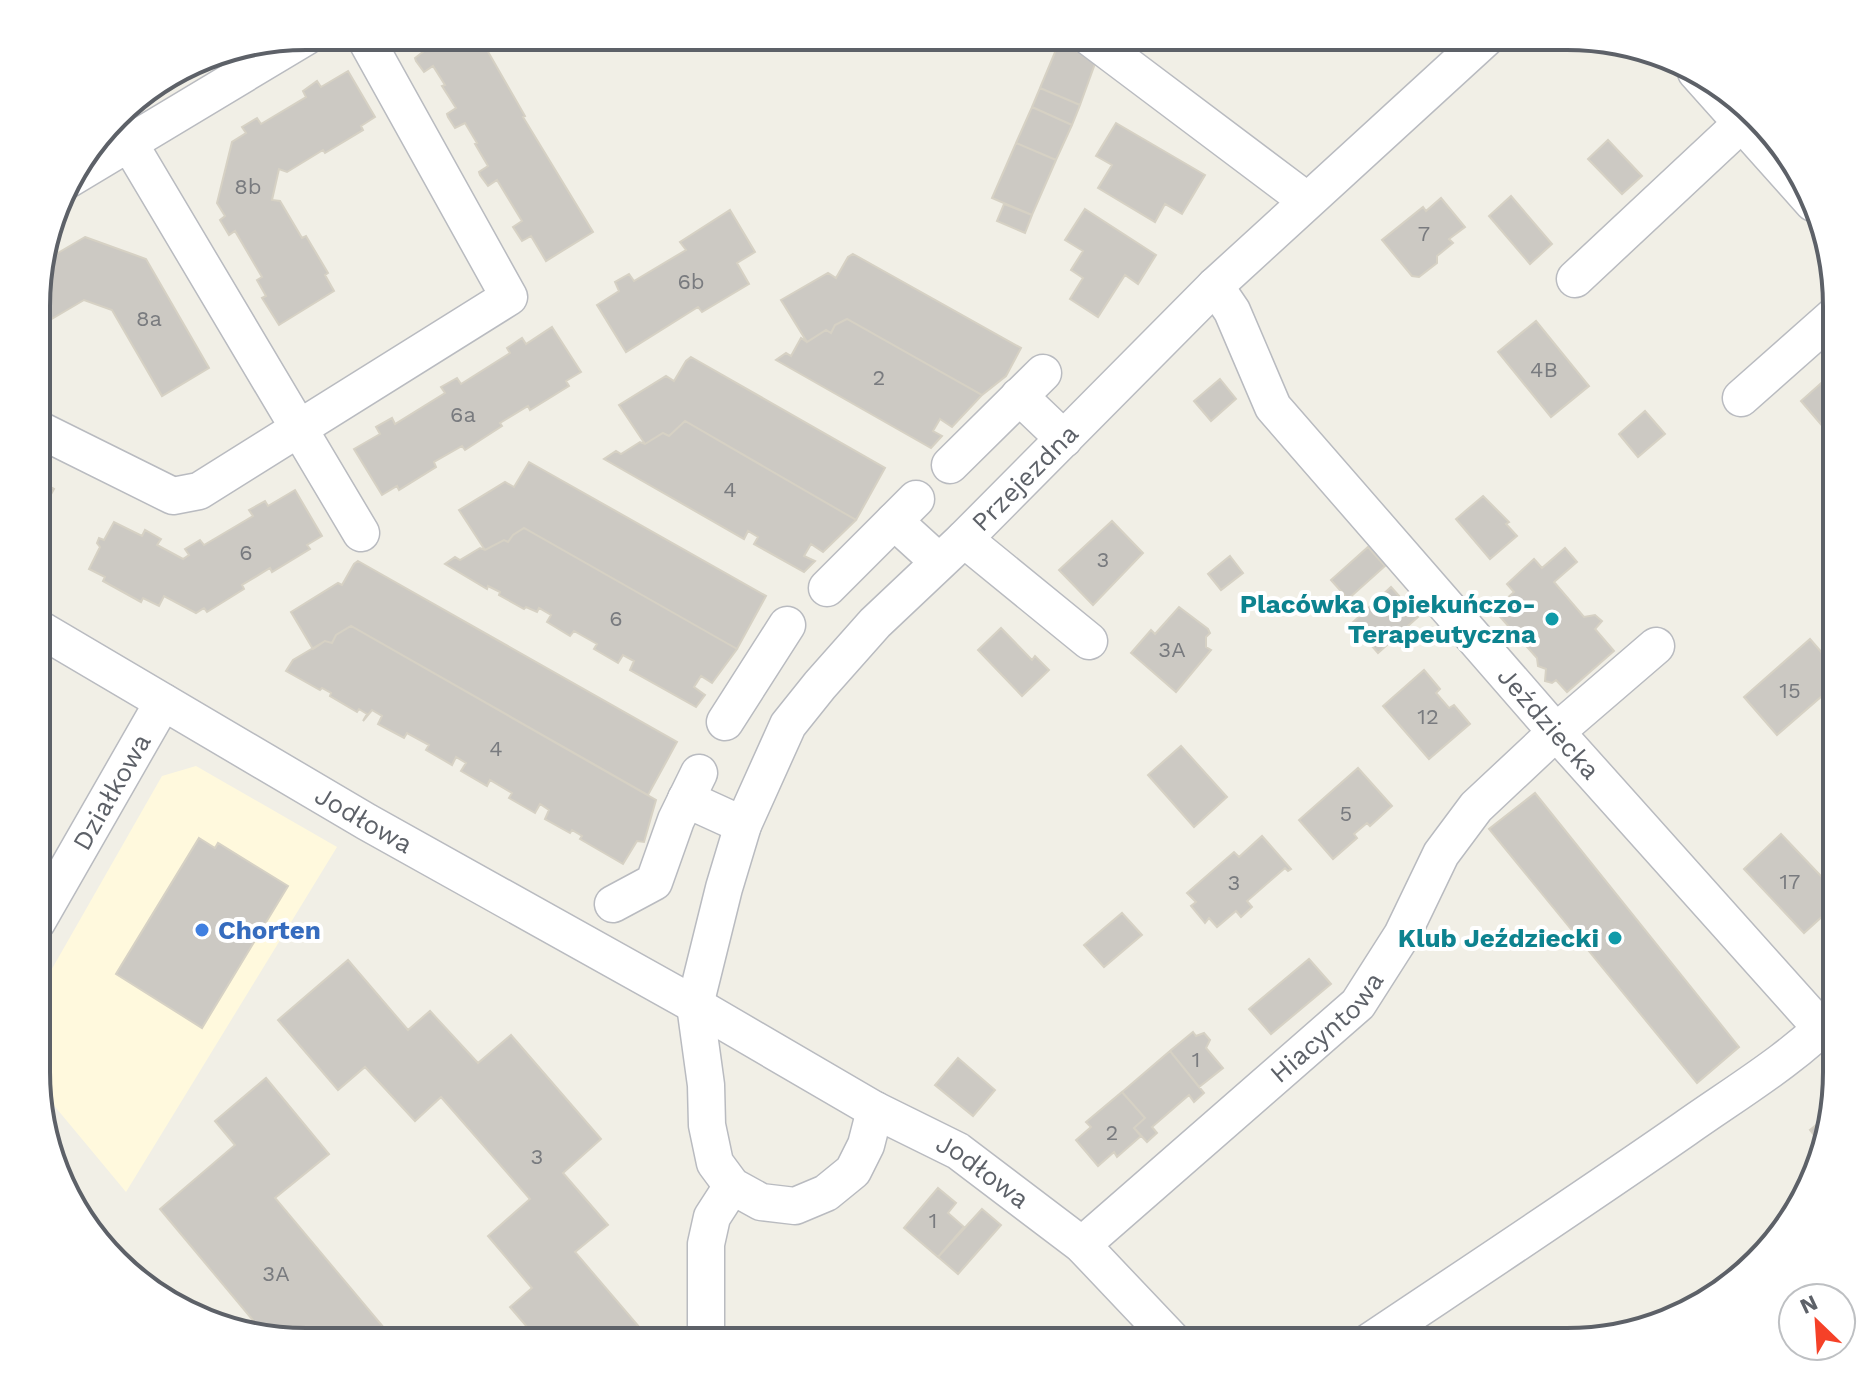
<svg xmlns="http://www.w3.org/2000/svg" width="1873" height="1378" font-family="'Work Sans',sans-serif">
	<rect width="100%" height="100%" fill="#f1efe6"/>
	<!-- commercial -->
	<path fill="#fff9dd" d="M196 766 337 847 126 1192 37 1085V995L162 776Z"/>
	<!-- building -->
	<path fill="#ccc9c3" stroke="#d6d1c4" stroke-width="2" d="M414 36H479L525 116 523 117 593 232 546 261 531 236 522 241 513 227 522 221 497 180 488 186 480 175 479 172 488 166 475 144 477 143 465 123 455 128 448 117 447 114 456 108 442 86 445 85 433 66 424 72 416 61 415 58 424 51Z
		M1058 45 1097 58 1080 105 1040 88Z
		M348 71 375 117 361 126 363 130 325 153 323 150 287 172 279 169 272 200 280 201 302 238 306 236 328 273 325 275 334 291 279 325 262 298 266 296 257 280 262 277 235 231 229 235 220 220 225 216 217 203 232 142 246 133 242 127 257 118 261 124 306 97 303 91 317 81 321 87Z
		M1040 88 1080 105 1072 125 1032 107Z
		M1032 107 1072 125 1056 160 1016 143Z
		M1116 123 1205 175 1182 214 1165 204 1155 222 1098 188 1112 165 1096 156Z
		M1608 140 1642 176 1622 194 1588 159Z
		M1016 143 1056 160 1032 215 992 198Z
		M1511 196 1552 244 1530 264 1489 216Z
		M1441 198 1465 227 1449 239 1453 243 1437 256V263L1419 277 1412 276 1382 240 1423 207 1426 211Z
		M1004 204 1032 215 1025 233 997 221Z
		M1085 209 1156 255 1138 284 1125 275 1098 317 1070 299 1083 278 1071 270 1083 251 1065 240Z
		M730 210 755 252 737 263 749 284 702 312 698 307 626 352 597 305 619 291 615 282 629 274 634 281 686 250 680 242Z
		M85 237 146 259 209 368 162 396 112 310 84 300 38 327V270L41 263Z
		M853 254 1021 348 1006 376 982 395 847 319 835 325 831 333 826 330 807 342 781 300 828 273 836 278 848 257Z
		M847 319 982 395 952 427 940 419 933 431 942 436 931 448 776 360 786 353 791 356 801 338 807 342 826 330 831 333 835 325Z
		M1536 321 1589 386 1551 417 1498 352Z
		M552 327 581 372 566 381 569 386 530 410 528 406 500 423 502 426 465 450 462 446 434 462 436 467 399 490 397 486 382 495 354 449 380 434 376 427 392 418 395 424 445 393 441 387 457 378 461 384 510 353 507 348 522 338 526 344Z
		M691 357 885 468 856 520 685 421 669 436 663 433 645 444 619 405 666 376 674 381 686 361Z
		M1837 369V443L1801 401Z
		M1220 379 1236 399 1211 421 1194 401Z
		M1645 411 1665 434 1638 457 1619 434Z
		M685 421 856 520 823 552 811 544 804 556 815 561 804 572 754 544 758 537 748 531 744 539 604 459 616 451 621 454 640 442 645 444 663 433 669 436Z
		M529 462 766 596 737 649 524 528 513 535 508 542 504 540 485 550 459 510 505 482 514 487Z
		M38 480 54 489 38 518Z
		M295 490 322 536 307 545 310 549 272 572 270 568 242 585 244 589 207 612 204 608 196 613 164 596 159 606 143 598 141 602 103 581 105 577 89 569 100 547 97 543 99 538 104 540 114 522 142 536 145 530 161 539 157 545 183 559 189 555 185 549 200 540 204 545 253 516 249 510 265 501 268 506Z
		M1483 496 1509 522 1506 524 1517 536 1490 559 1456 519Z
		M1112 521 1143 553 1093 605 1059 570Z
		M524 528 737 649 712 683 701 676 694 687 705 695 696 707 630 670 634 661 623 655 618 663 594 649 597 644 574 631 570 636 547 622 551 615 539 608 537 612 526 607 524 609 499 595 500 592 488 586 487 589 445 564 455 557 460 560 480 548 485 550 504 540 508 542 513 535Z
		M1368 547 1385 566 1348 599 1331 580Z
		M1565 548 1577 562 1554 582 1584 617 1595 615 1602 621 1595 629 1614 651 1567 692 1556 680 1552 683 1545 681 1546 669 1538 666 1537 658 1494 610 1514 592 1507 584 1534 559 1542 568Z
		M1230 556 1243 573 1221 590 1208 574Z
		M358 561 677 742 648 795 351 626 336 635 332 643 325 641 313 649 291 612 338 583 342 585 354 564Z
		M1391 587 1418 617 1378 653 1352 623Z
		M1179 607 1208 629 1210 633 1206 637V647L1211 650 1176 692 1131 653 1151 630 1155 634Z
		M351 626 656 800 644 842 637 841 623 864 580 839 582 836 572 830 570 833 545 819 549 810 540 804 535 813 509 798 512 793 490 780 487 786 461 771 466 763 456 757 452 765 426 750 429 745 407 733 404 738 378 724 382 716 372 710 363 721 367 714 359 709 357 712 330 696 331 693 322 688 320 690 286 671 293 660 325 641 332 643 336 635Z
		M1001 628 1032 660 1035 656 1049 670 1022 696 978 650Z
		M1810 639 1837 670V683L1777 735 1744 697Z
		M1424 670 1440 689 1436 693 1449 708 1454 705 1470 724 1429 759 1383 706Z
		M1181 746 1227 797 1194 827 1148 775Z
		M1358 768 1392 806 1370 826 1367 823 1354 834 1357 838 1333 859 1299 820Z
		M1535 793 1739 1047 1697 1083 1489 829Z
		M1781 834 1837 893V903L1804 933 1744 869Z
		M1262 836 1291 869 1288 871 1285 868 1247 901 1252 907 1241 917 1236 911 1217 927 1209 918 1205 923 1191 906 1196 902 1187 893 1234 852 1239 857Z
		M199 838 215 848 218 843 288 886 202 1028 116 974Z
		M1122 913 1142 935 1104 967 1084 945Z
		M1309 959 1331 984 1271 1034 1249 1009Z
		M348 960 408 1030 430 1011 478 1063 511 1035 601 1139 563 1173 608 1225 575 1252 652 1342H540L510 1307 532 1288 488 1236 530 1199 441 1097 415 1121 365 1067 338 1090 278 1020Z
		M1193 1032 1196 1036 1204 1033 1210 1040 1206 1048 1223 1068 1199 1087 1170 1051Z
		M1170 1051 1204 1093 1194 1102 1189 1095 1152 1127 1157 1133 1147 1142 1134 1128 1145 1118 1122 1092Z
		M958 1058 995 1090 973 1116 935 1085Z
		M266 1078 329 1154 275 1198 395 1341H288L267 1337 160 1209 235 1145 215 1121Z
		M1122 1092 1145 1118 1134 1128 1141 1136 1117 1157 1114 1152 1098 1166 1076 1140 1091 1127 1086 1122Z
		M1831 1113 1823 1147 1810 1130Z
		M938 1188 956 1203 948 1213 964 1227 938 1257 904 1228Z
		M982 1209 1001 1225 958 1274 938 1257Z"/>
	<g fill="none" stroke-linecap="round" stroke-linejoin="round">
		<defs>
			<g id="minor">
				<path d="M1088 36 1306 200"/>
				<path d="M1696 72 1813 203"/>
				<path d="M129 143 307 36"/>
				<path d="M69 179 129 143 361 533"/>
				<path d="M1575 279 1743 122"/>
				<path id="s1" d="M1215 286 1232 311 1273 407 1556 732 1822 1029"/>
				<path d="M1019 396 1064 439"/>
				<path d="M1741 398 1837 313"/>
				<path d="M38 429 173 496 199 491 509 297 364 36"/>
				<path d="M950 465 1043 373"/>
				<path d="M894 521 939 562"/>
				<path d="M964 539 1089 641"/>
				<path d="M827 588 916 499"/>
				<path id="s2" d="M38 628 367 822 695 1005 875 1110 958 1151 1082 1245 1174 1342"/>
				<path d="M725 722 787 625"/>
				<path d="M686 799 743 825"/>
				<path d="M613 904 654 882 676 820 699 773"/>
				<path id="s3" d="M37 922 163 702"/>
				<path id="s4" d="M875 1110 866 1145 853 1171 826 1193 795 1206 761 1202 732 1186 715 1163 707 1125 706 1085 695 1005 724 888 743 825 788 725 820 685 875 623 964 539 1215 286 1487 37"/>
				<path id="s5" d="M1082 1245 1358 1004 1402 935 1441 854 1476 807 1556 732 1656 646"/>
				<path d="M706 1342V1244L712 1217 732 1186"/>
				<path d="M1369 1342C1475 1271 1581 1201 1686 1128 1737 1092 1793 1059 1836 1014"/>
			</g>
		</defs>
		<!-- minor casing -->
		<use href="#minor" stroke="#b9bbc0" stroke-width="39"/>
		<!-- minor -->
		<use href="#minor" stroke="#fff" stroke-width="36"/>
	</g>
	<!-- markers -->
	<g fill="#0f9aa8" stroke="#fff" stroke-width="3">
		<circle cx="1552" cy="619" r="8"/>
		<circle cx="1615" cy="938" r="8"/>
	</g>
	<circle fill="#3f7fe0" stroke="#fff" stroke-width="3" cx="202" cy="930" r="8"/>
	<g text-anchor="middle" stroke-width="8" stroke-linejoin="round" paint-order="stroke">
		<!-- number labels -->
		<g font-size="22" fill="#797b7f">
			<text x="248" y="194">8b</text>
			<text x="1424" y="241">7</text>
			<text x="691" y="289">6b</text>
			<text x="149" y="326">8a</text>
			<text x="1544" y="377">4B</text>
			<text x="879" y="385">2</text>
			<text x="463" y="422">6a</text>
			<text x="730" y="497">4</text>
			<text x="246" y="560">6</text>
			<text x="1103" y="567">3</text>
			<text x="616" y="626">6</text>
			<text x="1172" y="657">3A</text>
			<text x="1790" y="698">15</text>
			<text x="1428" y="724">12</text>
			<text x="496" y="756">4</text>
			<text x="1346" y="821">5</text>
			<text x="1790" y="889">17</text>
			<text x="1234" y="890">3</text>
			<text x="1196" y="1067">1</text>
			<text x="1112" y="1140">2</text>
			<text x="537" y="1164">3</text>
			<text x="933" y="1228">1</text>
			<text x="276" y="1281">3A</text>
		</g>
		<!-- street labels -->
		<g font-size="26" fill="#5d6168" stroke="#fff">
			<text dy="9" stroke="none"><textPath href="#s4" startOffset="1028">Przejezdna</textPath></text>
			<text dy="9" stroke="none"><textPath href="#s1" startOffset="554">Jeździecka</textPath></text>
			<text dy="9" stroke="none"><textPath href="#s3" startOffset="150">Działkowa</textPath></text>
			<text dy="9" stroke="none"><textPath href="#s2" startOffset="378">Jodłowa</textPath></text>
			<text dy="9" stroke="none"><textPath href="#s5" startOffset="328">Hiacyntowa</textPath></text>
			<text dy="9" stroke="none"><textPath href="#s2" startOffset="1090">Jodłowa</textPath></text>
		</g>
		<!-- culture labels -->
		<g font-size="26" font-weight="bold" fill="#0d838f" stroke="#fff" text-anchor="end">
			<text x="1536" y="613">Placówka Opiekuńczo-<tspan x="1536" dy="30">Terapeutyczna</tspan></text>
			<text x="1599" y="947">Klub Jeździecki</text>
		</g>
		<!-- shop labels -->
		<g font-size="26" font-weight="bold" fill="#366cbe" stroke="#fff" text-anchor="start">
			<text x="218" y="939">Chorten</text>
		</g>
	</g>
	<!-- crop -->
	<path d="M0 0H1873V1378H0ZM306 50H1567A256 256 0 0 1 1823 306V1072A256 256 0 0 1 1567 1328H306A256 256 0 0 1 50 1072V306A256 256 0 0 1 306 50Z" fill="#fff" fill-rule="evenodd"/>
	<path fill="none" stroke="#5d6168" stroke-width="4" d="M306 50H1567A256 256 0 0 1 1823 306V1072A256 256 0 0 1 1567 1328H306A256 256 0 0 1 50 1072V306A256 256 0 0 1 306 50Z"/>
	<!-- north arrow -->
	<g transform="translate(1817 1322) rotate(335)"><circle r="38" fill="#ffffff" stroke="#bec0c3" stroke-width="2"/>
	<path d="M0-6L14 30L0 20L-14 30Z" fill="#f54128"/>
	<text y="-12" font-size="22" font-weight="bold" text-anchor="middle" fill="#5d6168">N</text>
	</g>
</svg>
